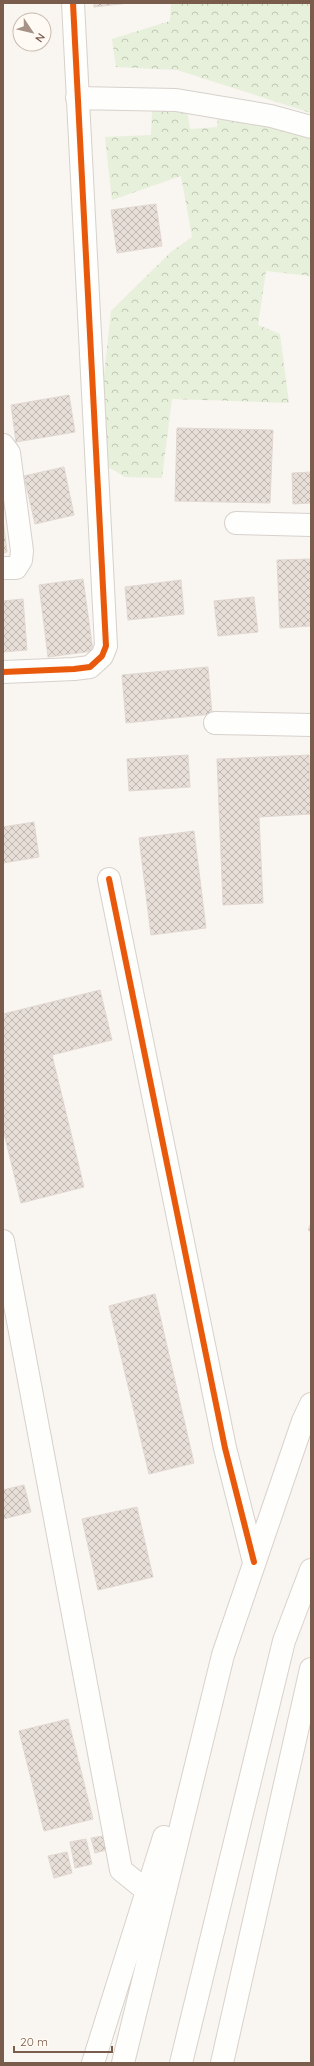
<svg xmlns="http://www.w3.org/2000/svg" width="314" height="2066" font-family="Quicksand,sans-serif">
	<defs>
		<pattern id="forest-crowns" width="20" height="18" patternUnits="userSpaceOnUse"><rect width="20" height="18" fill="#e7f0db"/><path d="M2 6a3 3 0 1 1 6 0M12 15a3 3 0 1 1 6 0" fill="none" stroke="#c0c6b4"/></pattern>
		<pattern id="building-cross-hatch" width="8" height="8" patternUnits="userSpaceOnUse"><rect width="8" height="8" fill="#e6ded7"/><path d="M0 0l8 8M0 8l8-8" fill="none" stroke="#bfb7b1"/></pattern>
	</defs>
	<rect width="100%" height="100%" fill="#f9f5f0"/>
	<!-- forest -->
	<path fill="url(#forest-crowns)" d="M171 3H311V113L177 70 116 67 112 39 170 21Z
		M219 106 311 132V276L266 271 258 325 280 334 289 403 172 399 162 478 125 477 95 459 111 311 171 252 192 237 181 176 112 200 105 137 151 135 152 110 187 109 190 129 217 127Z"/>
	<!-- building -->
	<path fill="url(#building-cross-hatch)" stroke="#e2d8d2" d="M94 3H129L94 7Z
		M156 204 162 246 117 253 111 210Z
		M69 395 75 432 16 442 11 405Z
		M177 428 273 430 270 503 175 501Z
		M64 467 74 515 35 524 24 476Z
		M311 472V503L293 504 292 473Z
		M3 519 7 552 3 553Z
		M311 559V626L280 628 277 560Z
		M83 579 93 651 48 657 39 585Z
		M181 580 184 614 128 620 125 587Z
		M254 597 258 632 218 636 214 601Z
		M23 599 27 650 3 652V601Z
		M208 667 212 714 126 723 122 675Z
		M188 755 190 787 129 791 127 759Z
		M309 755 311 814 259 817 263 903 223 905 217 759Z
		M34 822 39 857 3 863V827Z
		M194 831 206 928 151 935 139 838Z
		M100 990 112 1040 52 1055 84 1187 21 1203 3 1129V1014Z
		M311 1223V1232L308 1230Z
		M155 1294 194 1463 149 1474 109 1306Z
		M24 1485 31 1512 3 1519V1490Z
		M137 1507 153 1577 98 1590 82 1519Z
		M68 1719 93 1819 44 1831 19 1731Z
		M103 1836 106 1850 95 1853 91 1838Z
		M86 1839 92 1864 75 1868 70 1842Z
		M67 1852 72 1873 54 1878 48 1856Z"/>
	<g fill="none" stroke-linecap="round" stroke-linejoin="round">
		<defs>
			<path id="street" d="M77 98 176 100 271 116 311 127
				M3 445 9 453 22 551 21 560 16 568H3
				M236 523 311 525
				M3 672 74 669 90 667 102 656 106 646 73 3
				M215 723 311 725
				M109 879 225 1448 254 1562
				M3 1241 121 1870 147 1891"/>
			<path id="secondary" d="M93 2063 164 1837
				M123 2063 223 1655 303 1421 311 1404
				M181 2063 284 1641 311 1570
				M222 2063 311 1669"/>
		</defs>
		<!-- street casing -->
		<use href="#street" stroke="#d7d1cb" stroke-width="24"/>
		<!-- secondary casing -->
		<use href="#secondary" stroke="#d9d2cb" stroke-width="24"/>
		<!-- street -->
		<use href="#street" stroke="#fefefd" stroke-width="22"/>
		<!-- secondary -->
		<use href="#secondary" stroke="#fefefd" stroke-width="22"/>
		<defs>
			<path id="cycleway" d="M3 672 74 669 90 667 102 656 106 646 73 3
				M109 879 225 1448 254 1562"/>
		</defs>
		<!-- cycleway casing -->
		<use href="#cycleway" stroke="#fffaf3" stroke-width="8"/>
		<!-- cycleway -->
		<use href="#cycleway" stroke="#e8590c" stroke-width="6"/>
	</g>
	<!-- border -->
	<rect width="314" height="2066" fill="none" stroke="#7a5c4d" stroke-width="8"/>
	<!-- north arrow -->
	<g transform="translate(32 32) rotate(125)"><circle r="19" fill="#fffaf3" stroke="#cabbb1"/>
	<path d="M0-3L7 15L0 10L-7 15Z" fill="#a69286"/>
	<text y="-6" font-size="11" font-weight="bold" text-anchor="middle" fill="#7a5c4d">N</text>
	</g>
	<!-- scale -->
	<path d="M14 2046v6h98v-6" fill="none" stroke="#7a5c4d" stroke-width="2"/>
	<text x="20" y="2046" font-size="12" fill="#7a5c4d" stroke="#fffaf3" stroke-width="3" paint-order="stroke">20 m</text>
</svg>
